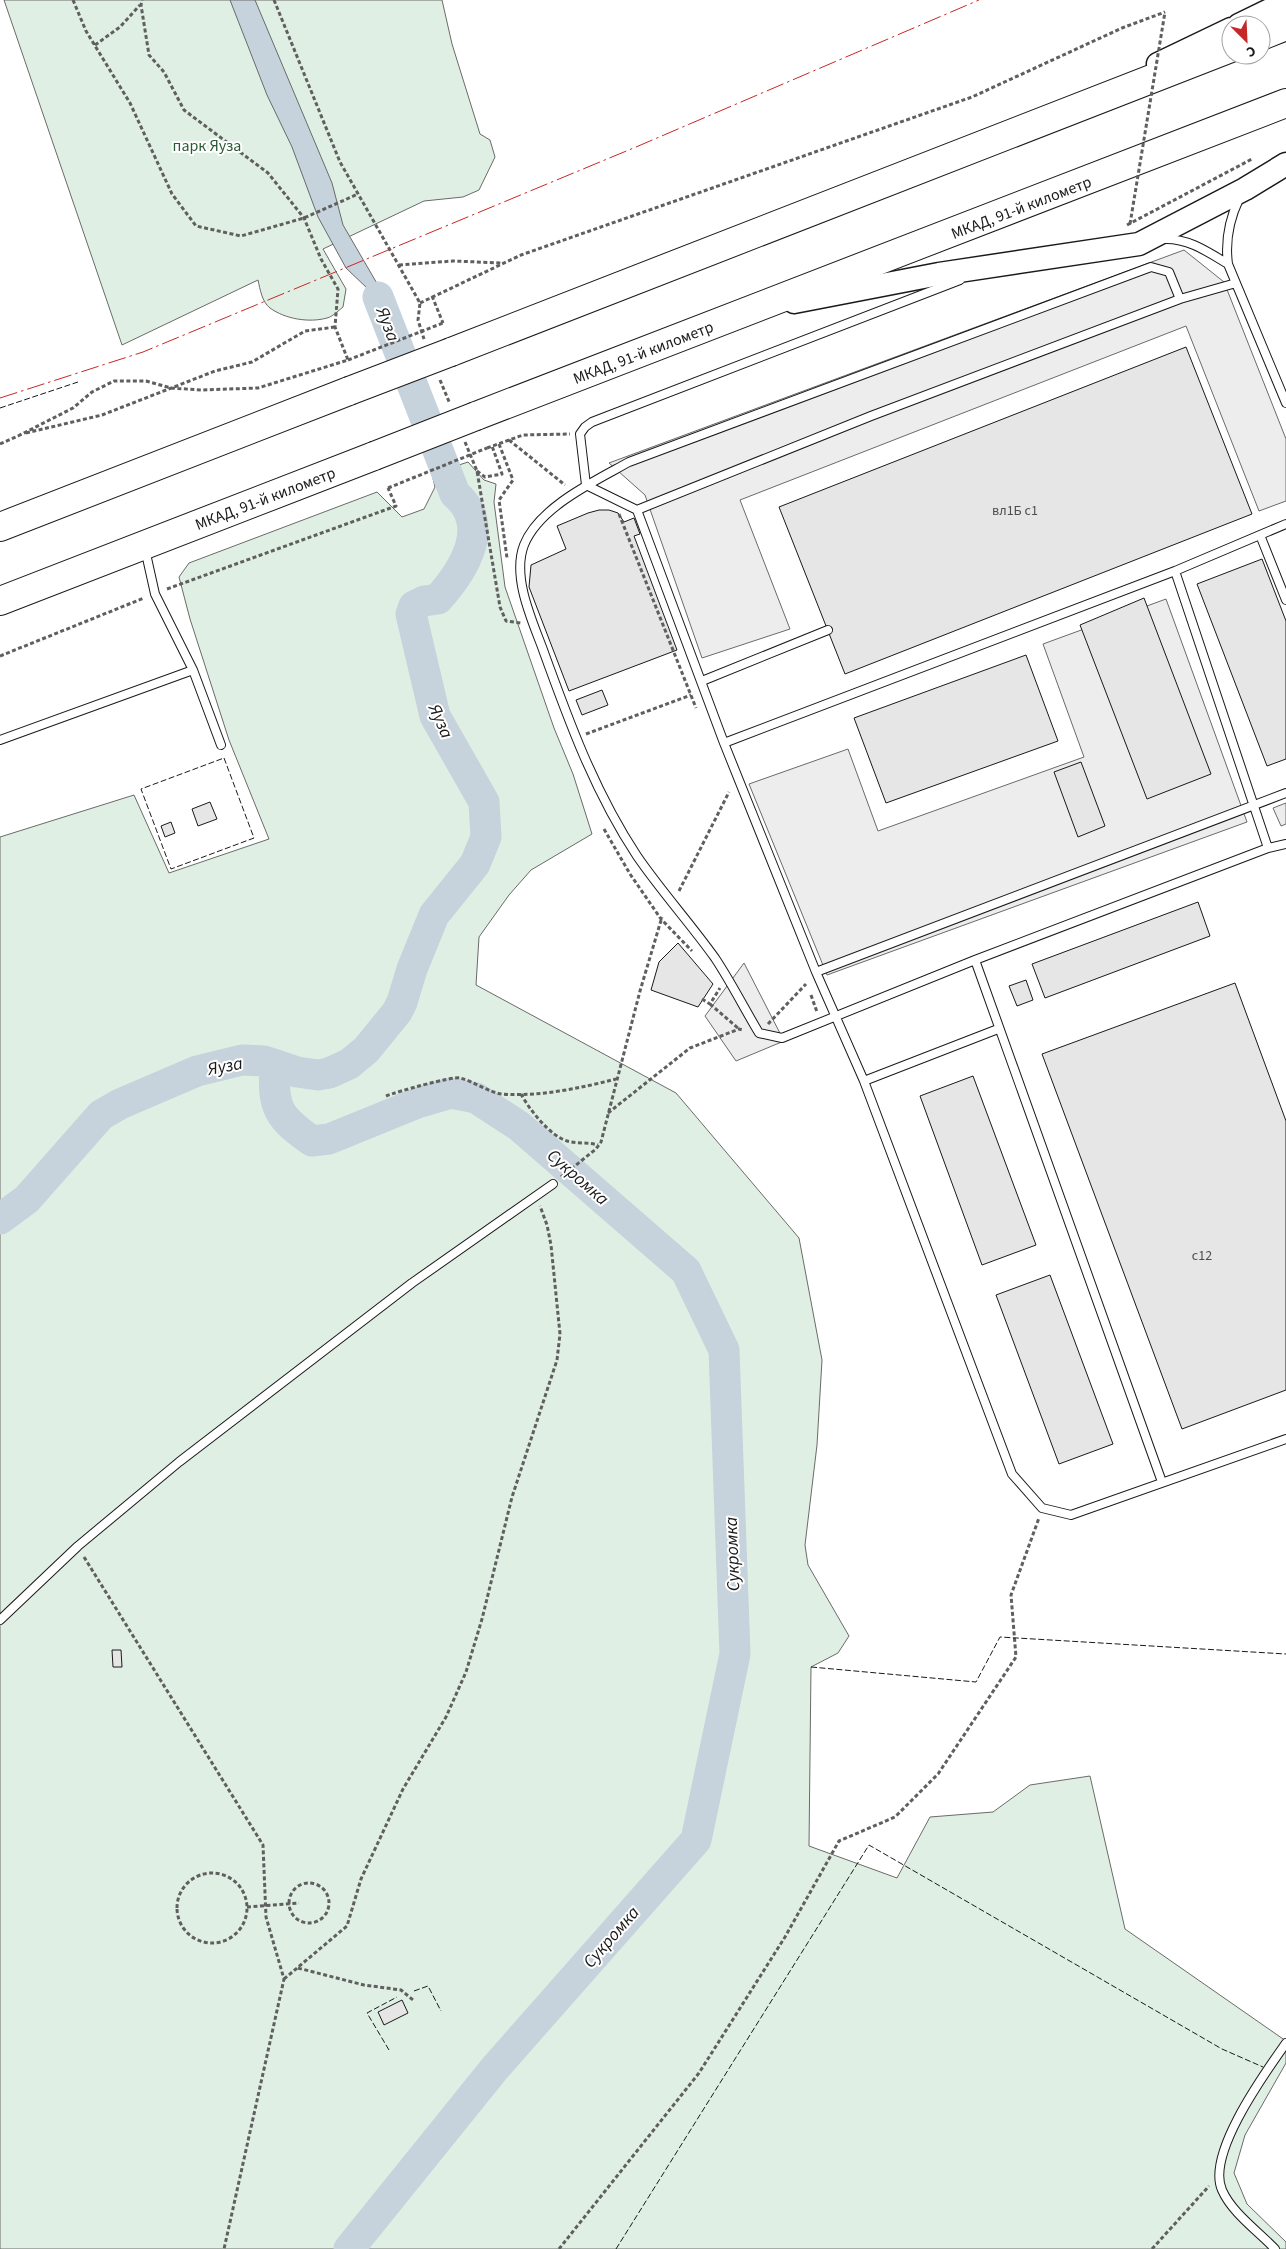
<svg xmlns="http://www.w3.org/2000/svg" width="1286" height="2249" font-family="'Source Sans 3',sans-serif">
	<rect width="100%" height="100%" fill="#fff"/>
	<!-- green -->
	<path fill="#e0efe3" stroke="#6a6a6a" d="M4 0H442L452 44 480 134 490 140 495 157 479 190 463 197 424 201 323 249 346 289 343 307C338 311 332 317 327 318 309 323 285 319 270 308 262 302 260 289 258 280L122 345Z
		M468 462 484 480 496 484 494 502 505 587 554 728 573 774 592 834 531 870 509 895 479 937 476 985 676 1093 799 1238 822 1360 817 1445 805 1545 808 1565 849 1636 838 1653 811 1667 809 1846 897 1878 930 1817 993 1812 1030 1785 1090 1776 1125 1929 1286 2041V2063L1245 2135 1234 2173 1247 2204 1286 2242V2249H0V837L134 795 169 873 269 839 229 740 190 619 179 577 189 563 377 492 402 517 424 509 435 487 432 474Z"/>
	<!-- parking -->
	<path fill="#ededed" stroke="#6a6a6a" d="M1184 250 1224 282 1286 439V501L1259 511 1186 326 740 500 790 629 702 658 645 495 609 463Z
		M1166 599 1247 822 827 975 749 784 848 749 878 831 1084 757 1043 644Z
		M1286 803V824L1281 826 1273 808Z
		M744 963 784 1041 736 1061 705 1016Z"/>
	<!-- water -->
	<path fill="#c6d2dc" stroke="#6a6a6a" d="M230 0H255L332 183 343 225 389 304 391 317 399 335 382 340 381 325 373 314 369 290 346 268 318 217 292 147 267 95Z"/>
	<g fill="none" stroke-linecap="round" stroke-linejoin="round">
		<!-- river -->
		<path stroke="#c6d2dc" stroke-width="31" d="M275 1067C272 1108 279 1118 312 1141L329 1139 420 1102 451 1093 476 1098 519 1126 686 1271 724 1350 735 1654 696 1840 495 2068 349 2249
			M0 1219 27 1199 101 1115 120 1104 197 1071 242 1060 264 1061 297 1072 318 1075 329 1073 349 1064 366 1050 397 1012 402 1002 412 969 434 915 475 864 486 837 484 802 435 716 411 614 414 606 424 601 438 599C463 571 493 525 455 494L378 297"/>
	</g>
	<!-- building -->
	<path fill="#e6e6e6" stroke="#1a1a1a" d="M1186 347 1252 514 845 674 779 507Z
		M599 510H609L618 513 624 522 634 518 640 534 634 536 677 650 569 691 529 587 531 565 566 549 557 526 588 513Z
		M1262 559 1286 621V759L1267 766 1197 584Z
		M1144 598 1211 774 1147 799 1080 625Z
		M1026 655 1058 741 886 803 854 718Z
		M602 690 608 705 582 715 576 700Z
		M1081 762 1105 826 1078 837 1054 772Z
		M210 802 217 819 198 826 192 809Z
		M171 822 175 833 165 837 161 826Z
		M1198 902 1210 936 1045 998 1032 964Z
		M678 943 713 984 698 1007 651 990 659 962Z
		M1026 980 1033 1000 1017 1006 1009 986Z
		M1235 983 1286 1121V1390L1182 1429 1042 1054Z
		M973 1076 1036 1245 982 1265 920 1096Z
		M1050 1275 1113 1444 1059 1464 996 1295Z
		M112 1650H121L122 1667H113Z
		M402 2000 408 2013 384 2025 378 2012Z"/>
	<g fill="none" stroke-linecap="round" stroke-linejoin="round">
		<defs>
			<path id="lane" d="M1239 199C1229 220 1225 241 1228 264L1286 403
				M1164 239C1188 238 1208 252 1228 264
				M1180 299 1169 272 1151 267 629 462C595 481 539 507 524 545 512 576 531 618 542 647 568 719 594 791 637 856 661 891 690 923 715 958 731 982 744 1008 759 1033L782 1038 975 960 1268 848 1286 844
				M586 485 637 510 871 416 1180 299 1236 283
				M586 485 580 434 585 427 592 422 960 280
				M637 510 724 743 816 972 864 1081 1012 1474 1042 1508 1071 1515 1286 1439
				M1260 535 1286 600
				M145 549 155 594 193 670 221 745
				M1175 571 1268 848
				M702 681 828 630
				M0 740 193 670
				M724 743 1175 571 1286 524
				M975 960 1162 1482
				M816 972 1286 793
				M864 1081 998 1029
				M0 1620 78 1546 179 1462 412 1283 553 1184
				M1275 2249C1258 2231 1232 2213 1222 2190 1206 2154 1265 2073 1286 2043"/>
			<path id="secondary" d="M1239 25 1286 2
				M1158 64 1231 29
				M794 302 939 274 1139 244 1245 189 1286 164"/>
			<path id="highway" d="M1261 36 1286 26
				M451 352 1231 48
				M476 416 1286 103
				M0 527 349 391
				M0 601 374 456"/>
		</defs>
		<!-- lane casing -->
		<use href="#lane" stroke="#1a1a1a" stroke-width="10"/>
		<!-- secondary casing -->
		<use href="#secondary" stroke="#1a1a1a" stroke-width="25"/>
		<!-- highway casing -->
		<use href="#highway" stroke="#1a1a1a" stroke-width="30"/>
		<!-- path -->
		<path stroke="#5f5f5f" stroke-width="3" stroke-dasharray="4 2.5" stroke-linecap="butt" d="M73 0 86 31 130 103 172 194 196 226 241 236 304 218 358 194
			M274 0 340 162 420 303 418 320 424 339
			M95 45 120 27 140 5
			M1127 225 1252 159
			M399 265 453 261 502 263
			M432 296 443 323
			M420 303 521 255 972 97 1122 28 1165 12
			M440 380 450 404
			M26 433 102 415 215 371 252 362 305 331 335 327
			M18 436 73 408 92 392 114 381H146L171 388 201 390 258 388 348 360 335 327 338 289 321 259 304 218 268 173 184 110 164 72 149 55 141 5 142 0
			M509 440 565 485
			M465 442 477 471 500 607 506 621 521 623
			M0 444 18 436
			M499 444 513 480 499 500 507 558
			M487 448 523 435 570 434
			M477 471 485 477 502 474 492 446
			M619 514 696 708
			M167 589 396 506 388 488
			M0 656 144 598
			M586 734 691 695
			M604 829 630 874 661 919 692 951
			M679 891 729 792
			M811 995 817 1012
			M702 999 710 1004 720 988
			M710 1004 739 1029
			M768 1024 806 984
			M521 1094C529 1109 550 1136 567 1141 577 1144 588 1142 598 1145
			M386 1096C396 1092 452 1076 460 1078 473 1081 490 1093 502 1094 539 1097 581 1088 616 1079
			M608 1113 690 1048 739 1029 743 1030
			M561 1177 596 1149 601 1142 640 991 662 917
			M84 1557 263 1845 266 1917 284 1979 224 2249
			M177 1908a35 35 0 1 1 70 0a35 35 0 1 1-70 0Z
			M289 1903a20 20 0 1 1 40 0a20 20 0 1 1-40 0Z
			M247 1907 299 1903
			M298 1968 364 1985 401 1990 413 2000
			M284 1979 347 1926 361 1879 403 1789 446 1717 466 1672 482 1619 512 1497 557 1360 560 1334 551 1245 547 1225 540 1206
			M559 2249 699 2073 785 1937 839 1841 895 1817 938 1774 1016 1657 1011 1595 1039 1518
			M1152 2249 1209 2186"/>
		<!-- lane -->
		<use href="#lane" stroke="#fff" stroke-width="8"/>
		<!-- secondary -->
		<use href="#secondary" stroke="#fff" stroke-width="22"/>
		<!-- highway -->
		<use href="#highway" stroke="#fff" stroke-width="28"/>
		<defs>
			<path id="highway-bridge" d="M349 391 451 352
				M374 456 476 416"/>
		</defs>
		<!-- highway-bridge casing -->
		<use href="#highway-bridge" stroke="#1a1a1a" stroke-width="30" stroke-linecap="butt"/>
		<!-- path-bridge -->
		<path stroke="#5f5f5f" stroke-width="3" stroke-dasharray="4 2.5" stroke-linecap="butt" d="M1130 224 1165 12
			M348 360 443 323
			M388 488 487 448"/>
		<!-- highway-bridge -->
		<use href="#highway-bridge" stroke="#fff" stroke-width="28"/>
		<!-- fence -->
		<path stroke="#1a1a1a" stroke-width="1" stroke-dasharray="6 2.5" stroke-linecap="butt" d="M0 408 78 382
			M224 758 254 838 171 869 141 789Z
			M811 1667 976 1682 1000 1637 1286 1654
			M414 1991 428 1986 441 2011
			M389 2050 367 2013 397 1997
			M616 2249 869 1845 1222 2049 1263 2067"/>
		<!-- power -->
		<path stroke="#c62828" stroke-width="1" stroke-dasharray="18 4 2.5 4" stroke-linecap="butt" d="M0 398 143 352 636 147 979 0"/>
	</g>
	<g text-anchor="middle" stroke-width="4" stroke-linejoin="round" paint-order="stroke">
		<!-- number labels -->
		<g font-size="14" fill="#4d4d4d">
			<text x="1015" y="515">вл1Б с1</text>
			<text x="1202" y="1260">с12</text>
		</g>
		<!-- park labels -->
		<g font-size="16" fill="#2b5a34" stroke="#fff">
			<text x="207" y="151">парк Яуза</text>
		</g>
		<!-- street labels -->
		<g font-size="16" fill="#1a1a1a" stroke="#fff">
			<text transform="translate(1021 207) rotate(-21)" y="6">МКАД, 91-й километр</text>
			<text transform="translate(643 352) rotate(-21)" y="6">МКАД, 91-й километр</text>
			<text transform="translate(265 498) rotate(-21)" y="6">МКАД, 91-й километр</text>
		</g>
		<!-- water labels -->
		<g font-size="18" font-style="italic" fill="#1a1a1a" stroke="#fff">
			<text transform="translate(388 324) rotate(69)" y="6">Яуза</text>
			<text transform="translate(441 721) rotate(66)" y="6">Яуза</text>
			<text transform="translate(225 1066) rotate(-11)" y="6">Яуза</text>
			<text transform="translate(578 1177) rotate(41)" y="6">Сукромка</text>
			<text transform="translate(732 1554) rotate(-92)" y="6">Сукромка</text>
			<text transform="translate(611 1937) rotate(-49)" y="6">Сукромка</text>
		</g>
	</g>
	<!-- north arrow -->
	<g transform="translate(1246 40) rotate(156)"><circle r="24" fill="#ffffff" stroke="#a3a3a3"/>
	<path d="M0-4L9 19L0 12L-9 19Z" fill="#c62828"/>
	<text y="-8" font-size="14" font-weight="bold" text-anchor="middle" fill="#1a1a1a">С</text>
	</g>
</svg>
